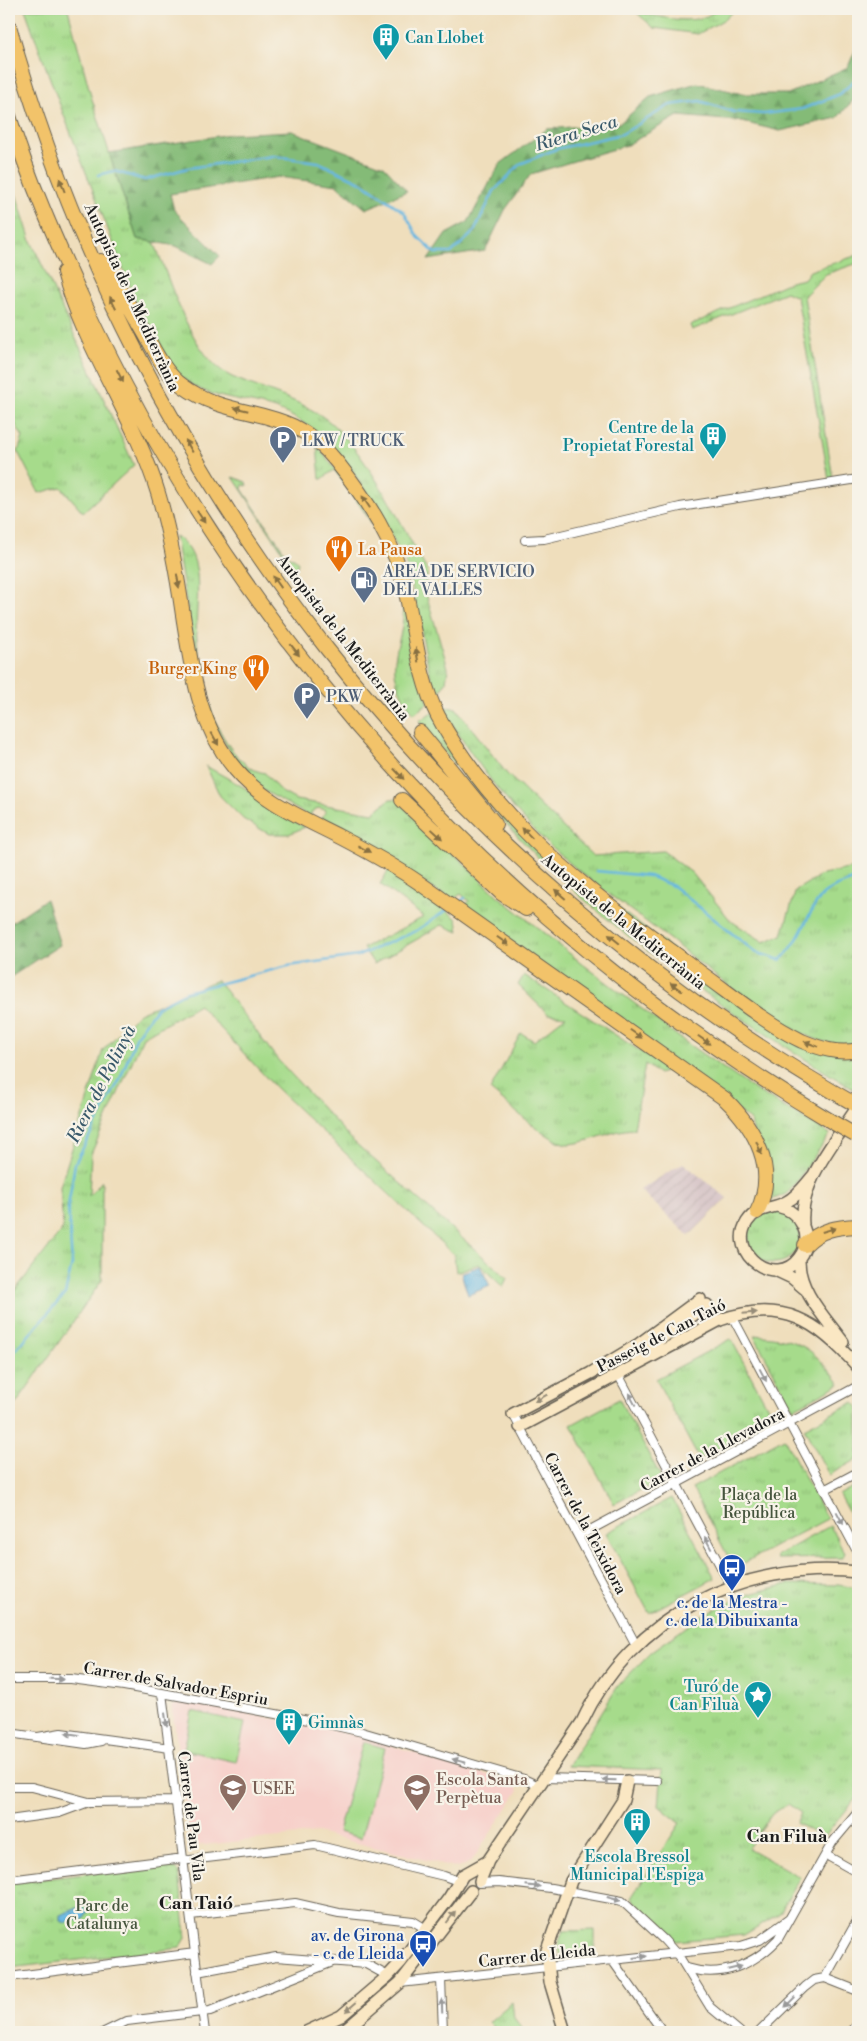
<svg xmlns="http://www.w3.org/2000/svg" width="867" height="2041" font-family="'Libre Bodoni',serif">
	<defs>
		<pattern id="industrial-furrows" width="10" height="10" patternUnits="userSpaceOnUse" patternTransform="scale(1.25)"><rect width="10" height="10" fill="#d2bec2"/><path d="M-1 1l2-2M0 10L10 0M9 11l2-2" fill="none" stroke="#b4a3a6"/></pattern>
		<pattern id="grass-tufts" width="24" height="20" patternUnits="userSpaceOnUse" patternTransform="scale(1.25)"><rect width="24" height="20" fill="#a6db8b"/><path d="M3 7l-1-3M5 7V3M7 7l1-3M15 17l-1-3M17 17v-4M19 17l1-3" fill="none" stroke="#8ebb77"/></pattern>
		<pattern id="forest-firs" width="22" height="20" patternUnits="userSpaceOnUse" patternTransform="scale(1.25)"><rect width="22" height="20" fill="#84bb77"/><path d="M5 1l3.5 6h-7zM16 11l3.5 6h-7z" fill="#71a066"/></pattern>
		<pattern id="water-ripples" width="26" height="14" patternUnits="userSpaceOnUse" patternTransform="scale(1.25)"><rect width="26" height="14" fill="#67b7e1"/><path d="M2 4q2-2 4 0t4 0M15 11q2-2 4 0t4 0" fill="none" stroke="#5494b6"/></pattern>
	</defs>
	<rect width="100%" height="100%" fill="#f7f3e8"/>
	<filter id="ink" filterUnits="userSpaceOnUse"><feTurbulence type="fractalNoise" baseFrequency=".02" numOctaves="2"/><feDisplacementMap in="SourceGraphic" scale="10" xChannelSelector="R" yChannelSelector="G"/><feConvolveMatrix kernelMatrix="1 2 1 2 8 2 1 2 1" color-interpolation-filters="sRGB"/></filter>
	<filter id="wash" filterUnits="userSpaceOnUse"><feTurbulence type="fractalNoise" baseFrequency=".0096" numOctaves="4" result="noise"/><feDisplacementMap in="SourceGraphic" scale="20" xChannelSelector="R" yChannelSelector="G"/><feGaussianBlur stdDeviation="1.12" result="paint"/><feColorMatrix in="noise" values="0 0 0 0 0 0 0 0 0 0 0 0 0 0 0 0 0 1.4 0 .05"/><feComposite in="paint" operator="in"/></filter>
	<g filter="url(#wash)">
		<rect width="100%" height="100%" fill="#efdebc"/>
		<!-- built -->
		<path fill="#f7d0ca" d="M178 1700 354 1734 514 1783 519 1790 471 1862 458 1868 317 1833 195 1846 190 1841 172 1706Z"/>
		<!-- industrial -->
		<path fill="url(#industrial-furrows)" d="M683 1163 727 1198 689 1236 640 1190Z"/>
		<!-- grass -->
		<path fill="url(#grass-tufts)" stroke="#617c54" d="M25 9H68L91 96 137 239 154 242C171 282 191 358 232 377 264 391 304 400 331 423 369 456 403 528 428 572L424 587 448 668 446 682 436 697C424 655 419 610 407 568 404 555 394 542 388 530 362 482 330 428 275 409 242 398 198 400 174 369 143 328 124 271 106 224 78 152 50 81 25 9Z
			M717 9H735L725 19 698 34 654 28 636 12C661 16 697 29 717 9Z
			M9 172 31 241 134 465 83 512 61 487 39 493 18 452 23 437 9 414Z
			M858 255V263L826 274 804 296 833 479 829 480 797 297 786 292 692 330 690 325 790 282 804 279 810 271Z
			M317 446 360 501 397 570 428 703 414 714C401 697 391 676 396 654 398 640 404 627 403 613 400 559 365 511 334 470L322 479H320Z
			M233 477 246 482 247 486 243 485 242 489 288 557 294 558 298 563 296 569H294Z
			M175 536C210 555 193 609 197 639 201 678 208 718 232 750 241 761 251 771 265 773L280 791 296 800 373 813 390 799H396L498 896 584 965 688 1044 752 1088 830 1134 792 1188 786 1194 771 1200 768 1198 751 1121 464 907 469 901 461 894 452 900 320 822 326 810 318 808 311 812V817L259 788 237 764 204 707Z
			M441 707 456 708 507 774 593 856 663 851 692 873 731 921 764 942 782 935 796 890 823 874 858 867V1043C841 1045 827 1044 810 1037 759 1014 709 970 664 935 619 901 571 869 532 828 496 791 468 750 441 707Z
			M432 712 525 837 792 1041 858 1055V1092C750 1026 642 955 549 868 502 823 460 771 419 721Z
			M206 766 245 788 270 809 305 827 289 834H269L243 819 220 796Z
			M389 870 434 900 457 919 459 932 442 925 374 964 363 948 424 917 380 884Z
			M524 975 669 1070 659 1074 645 1064 634 1129C611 1130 592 1142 570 1144 553 1146 505 1102 490 1090L521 1033 534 1041 566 1016 548 1014 518 985Z
			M217 980 278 1060 354 1142 507 1278 503 1287 479 1264 456 1272 454 1255 276 1088 199 1005 143 1037 91 1154 89 1196 102 1181V1280L9 1414V1298L63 1229 60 1187 103 1050 139 1013Z
			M748 1237a26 26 0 1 1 52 0a26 26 0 1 1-52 0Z
			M754 1335C801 1339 812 1347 840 1384L793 1409Z
			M731 1339 774 1419 699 1459 656 1379Z
			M619 1399 662 1479 614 1504 571 1425Z
			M854 1402 858 1408V1459L829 1475 804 1428Z
			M784 1438 827 1519 734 1568 692 1488Z
			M858 1484V1530L839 1495Z
			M672 1498 715 1578 649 1613 606 1533Z
			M830 1526 845 1553 842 1558 777 1559 776 1556Z
			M788 1584 838 1585 858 1588V1796L823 1838 796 1823 801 1813 788 1804 772 1814 748 1848 800 1877 780 1913 744 1935 676 1941 631 1898 680 1823 659 1806 662 1770 568 1766 618 1686 651 1652 703 1615 742 1596Z
			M170 1864 179 1872 186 1938 180 1948 9 1968V1883Z
			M595 1930V1955L565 1958C554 1950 559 1942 563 1931Z
			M512 2002 514 2018 525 2032H498L489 2022Z"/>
		<!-- forest -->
		<path fill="url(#forest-firs)" stroke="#506c4a" d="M858 44V95L837 118 780 131 738 121 678 116 627 145 531 174 505 210 485 251 428 260 446 234 468 222 500 164 547 129 620 123 650 97 697 83 743 94H788L848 67Z
			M292 131 384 166 407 191 366 209 337 185 279 177 170 194 174 210 220 256 212 264 176 246 137 239 109 153 231 134Z
			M46 899 60 945 9 978V924Z"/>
		<!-- garden -->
		<path fill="#a6db8b" stroke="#617c54" d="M192 1711 245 1723 236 1762 184 1750Z
			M363 1742 385 1748 361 1838 338 1832Z"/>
		<!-- water -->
		<path fill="url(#water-ripples)" stroke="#426a7e" d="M480 1266 490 1286 468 1295 461 1273Z
			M82 1906 88 1911 84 1919 80 1921 73 1919 66 1923 60 1921V1915Z"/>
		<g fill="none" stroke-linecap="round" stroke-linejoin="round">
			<!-- stream -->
			<path stroke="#67b7e1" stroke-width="2.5" d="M98 175 114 171 145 180 188 168 273 156 318 162 363 183 404 212 418 237 435 253H451L474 232 494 191 520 164 556 149 622 134 670 105 700 101 734 112 764 114 802 109 840 94 858 77
				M596 871 649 876 673 886 755 952 780 960C801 942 804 919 820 898 829 887 846 883 858 878
				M456 904 465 898
				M9 1365 14 1352 65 1294 72 1264 68 1207 75 1163 120 1079 137 1035 157 1007 186 992 288 966 358 956 416 931 447 910"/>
		</g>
	</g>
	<g filter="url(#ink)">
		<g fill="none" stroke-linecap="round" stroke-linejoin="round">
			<defs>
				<path id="street" d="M525 540 544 539 680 507 858 479
					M732 1316 858 1553
					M618 1374 731 1586
					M513 1414 636 1645
					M824 1490 858 1472
					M579 1536 858 1386
					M9 1679H71L124 1686 314 1721 362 1732 524 1779 539 1786
					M162 1693 205 2032
					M9 1733 86 1744 101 1741
					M38 1737 61 1733 170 1748
					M544 1778 657 1781
					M9 1787H32L89 1802
					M9 1820 59 1813 89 1802 177 1801
					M826 1855 858 1873
					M9 1880 176 1859 190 1860 315 1845 444 1876 461 1882
					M479 1883 499 1882 551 1888 622 1901 664 1940 680 1958 710 2007 740 2032
					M191 1915 295 1903 339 1913 413 1921 426 1929
					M612 1960 663 2032
					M687 1968C722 1979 755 1964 778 1939L832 1843 858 1812
					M197 1972 276 1957 366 1964 388 1976
					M9 1977 195 1953
					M825 1978 858 1991
					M441 1979 443 2032
					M400 1983 741 1946 760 1940 789 1919
					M104 2032 127 2021 210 2011 335 1961
					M759 2032 805 1987 814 1980 825 1978 858 1919
					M851 2032 858 2024"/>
				<path id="secondary" d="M777 1206C801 1211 815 1237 799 1258 776 1289 727 1254 747 1222 757 1206 772 1210 786 1202 797 1197 805 1185 813 1176
					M803 1224C799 1181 836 1141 858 1106
					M799 1259C798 1291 825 1317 843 1342
					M775 1270 792 1278 805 1289
					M636 1357 707 1305
					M513 1414 591 1373 639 1344 700 1299
					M520 1427 720 1320C783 1298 817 1321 858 1367
					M480 1881 488 1861 582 1722C631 1617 744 1559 858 1572
					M306 2032 341 2016 388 1976 401 1962 449 1898 463 1875 488 1861
					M343 2032 400 1983 471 1891
					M565 2032 550 1982 547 1950 571 1881 623 1800 627 1781"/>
				<path id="highway" d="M9 26C135 479 449 875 858 1106
					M9 116C29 180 56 241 84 302 245 649 505 929 834 1123
					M101 261C115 282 128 303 140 325 153 346 162 371 183 386 235 424 288 401 336 461 367 500 396 543 406 593 416 635 418 677 438 716 460 758 492 797 525 831 577 885 641 928 701 973 732 995 768 1025 802 1041 821 1049 838 1054 858 1050
					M64 272C84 348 135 417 158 493 170 533 177 574 183 615 192 671 198 725 236 770 263 802 303 818 340 837 367 851 393 865 418 882L725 1099C756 1129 778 1170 757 1212
					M420 732 495 824
					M402 800 501 893 526 909
					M805 1245C821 1229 836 1227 858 1226"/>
			</defs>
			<!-- street casing -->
			<use href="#street" stroke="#666054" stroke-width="10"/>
			<!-- secondary casing -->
			<use href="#secondary" stroke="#666054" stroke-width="14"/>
			<!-- highway casing -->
			<use href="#highway" stroke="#666054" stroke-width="16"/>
			<!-- street -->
			<use href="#street" stroke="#fff" stroke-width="8"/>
			<!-- secondary -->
			<use href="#secondary" stroke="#fae7c3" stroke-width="11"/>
			<!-- highway -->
			<use href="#highway" stroke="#f2c36a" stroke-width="14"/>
			<defs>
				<path id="highway-bridge" d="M834 1123 855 1135"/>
			</defs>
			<!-- highway-bridge casing -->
			<use href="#highway-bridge" stroke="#666054" stroke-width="16" stroke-linecap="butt"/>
			<!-- highway-bridge -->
			<use href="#highway-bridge" stroke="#f2c36a" stroke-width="14"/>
		</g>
		<!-- one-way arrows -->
		<defs><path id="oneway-solid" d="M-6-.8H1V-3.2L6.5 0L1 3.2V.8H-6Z" transform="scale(1.25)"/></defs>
		<g fill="#877043">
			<use href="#oneway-solid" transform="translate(62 185) rotate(-111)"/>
			<use href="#oneway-solid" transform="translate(113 303) rotate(-116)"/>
			<use href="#oneway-solid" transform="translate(120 376) rotate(63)"/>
			<use href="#oneway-solid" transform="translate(241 409) rotate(-167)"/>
			<use href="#oneway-solid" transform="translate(189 446) rotate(-120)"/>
			<use href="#oneway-solid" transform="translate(366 502) rotate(-123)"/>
			<use href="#oneway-solid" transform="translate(201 517) rotate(57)"/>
			<use href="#oneway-solid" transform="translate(178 581) rotate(81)"/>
			<use href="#oneway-solid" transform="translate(277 582) rotate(-125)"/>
			<use href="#oneway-solid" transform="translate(295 650) rotate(52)"/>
			<use href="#oneway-solid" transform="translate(417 655) rotate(-100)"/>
			<use href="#oneway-solid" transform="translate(215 739) rotate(61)"/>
			<use href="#oneway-solid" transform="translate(399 774) rotate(47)"/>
			<use href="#oneway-solid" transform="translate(527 833) rotate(-134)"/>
			<use href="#oneway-solid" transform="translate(437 834) rotate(43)"/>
			<use href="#oneway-solid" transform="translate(364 849) rotate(28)"/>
			<use href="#oneway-solid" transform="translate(560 894) rotate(-139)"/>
			<use href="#oneway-solid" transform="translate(614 939) rotate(-141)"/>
			<use href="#oneway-solid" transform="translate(503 941) rotate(35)"/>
			<use href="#oneway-solid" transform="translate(676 987) rotate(-144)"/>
			<use href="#oneway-solid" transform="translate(636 1034) rotate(35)"/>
			<use href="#oneway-solid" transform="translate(704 1040) rotate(35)"/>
			<use href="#oneway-solid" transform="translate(811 1044) rotate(-159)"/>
			<use href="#oneway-solid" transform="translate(759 1148) rotate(68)"/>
			<use href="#oneway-solid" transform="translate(829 1230) rotate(-16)"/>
		</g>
		<g fill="#968c78">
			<use href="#oneway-solid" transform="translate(750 1313) rotate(-5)"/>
			<use href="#oneway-solid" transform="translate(541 1398) rotate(151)"/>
			<use href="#oneway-solid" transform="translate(451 1917) rotate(-53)"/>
			<use href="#oneway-solid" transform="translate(351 2007) rotate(139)"/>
		</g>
		<g fill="#999">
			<use href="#oneway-solid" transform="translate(763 1375) rotate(62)"/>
			<use href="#oneway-solid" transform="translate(632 1399) rotate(-118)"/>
			<use href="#oneway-solid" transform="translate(840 1518) rotate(62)"/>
			<use href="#oneway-solid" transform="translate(708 1543) rotate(-118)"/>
			<use href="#oneway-solid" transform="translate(57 1679) rotate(1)"/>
			<use href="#oneway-solid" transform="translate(166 1720) rotate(82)"/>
			<use href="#oneway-solid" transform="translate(72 1734) rotate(-173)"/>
			<use href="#oneway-solid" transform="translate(459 1761) rotate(-164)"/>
			<use href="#oneway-solid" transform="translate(609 1780) rotate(-178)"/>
			<use href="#oneway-solid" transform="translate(533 1886) rotate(6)"/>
			<use href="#oneway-solid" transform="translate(614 1899) rotate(15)"/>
			<use href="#oneway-solid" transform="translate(640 1957) rotate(-7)"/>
			<use href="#oneway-solid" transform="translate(735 1968) rotate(-14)"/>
			<use href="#oneway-solid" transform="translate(790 2002) rotate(135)"/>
			<use href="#oneway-solid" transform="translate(442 2006) rotate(-92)"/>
		</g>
	</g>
	<!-- icons -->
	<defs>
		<symbol id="building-pin" viewBox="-11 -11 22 30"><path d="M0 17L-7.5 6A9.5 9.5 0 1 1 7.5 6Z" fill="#0f9aa8" stroke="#f7f3e8"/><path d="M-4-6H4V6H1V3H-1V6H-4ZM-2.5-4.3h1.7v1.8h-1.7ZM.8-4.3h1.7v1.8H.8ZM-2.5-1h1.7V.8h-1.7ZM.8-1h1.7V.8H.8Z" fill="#fff"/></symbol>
		<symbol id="parking-pin" viewBox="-11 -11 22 30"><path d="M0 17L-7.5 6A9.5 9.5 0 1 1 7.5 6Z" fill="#5c6f8a" stroke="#f7f3e8"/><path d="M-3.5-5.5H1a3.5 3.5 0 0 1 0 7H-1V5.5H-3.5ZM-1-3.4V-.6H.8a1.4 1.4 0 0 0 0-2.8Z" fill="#fff"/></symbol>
		<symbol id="restaurant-pin" viewBox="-11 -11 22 30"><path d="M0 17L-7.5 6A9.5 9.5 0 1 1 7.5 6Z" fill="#e8710a" stroke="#f7f3e8"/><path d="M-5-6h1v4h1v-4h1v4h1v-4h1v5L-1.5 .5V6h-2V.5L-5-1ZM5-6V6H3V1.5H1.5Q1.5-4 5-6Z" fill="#fff"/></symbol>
		<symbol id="fuel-pin" viewBox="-11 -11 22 30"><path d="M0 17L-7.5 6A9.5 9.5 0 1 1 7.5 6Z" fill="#5c6f8a" stroke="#f7f3e8"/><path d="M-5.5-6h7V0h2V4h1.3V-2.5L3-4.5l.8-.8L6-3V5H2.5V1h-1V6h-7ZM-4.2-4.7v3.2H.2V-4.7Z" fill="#fff"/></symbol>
		<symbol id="bus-pin" viewBox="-11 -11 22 30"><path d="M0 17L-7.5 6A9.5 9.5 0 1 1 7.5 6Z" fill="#1a4fb4" stroke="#f7f3e8"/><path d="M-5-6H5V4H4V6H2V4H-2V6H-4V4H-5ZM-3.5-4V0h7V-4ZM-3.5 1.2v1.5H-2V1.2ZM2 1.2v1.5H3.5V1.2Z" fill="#fff"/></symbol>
		<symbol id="sight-pin" viewBox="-11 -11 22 30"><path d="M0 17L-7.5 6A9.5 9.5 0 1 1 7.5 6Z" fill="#0f9aa8" stroke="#f7f3e8"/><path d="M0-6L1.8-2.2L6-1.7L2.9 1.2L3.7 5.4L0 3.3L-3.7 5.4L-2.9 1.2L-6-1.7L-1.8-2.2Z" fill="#fff"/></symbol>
		<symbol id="university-pin" viewBox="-11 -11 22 30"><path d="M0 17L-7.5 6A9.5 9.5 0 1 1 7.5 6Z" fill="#8d6e63" stroke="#f7f3e8"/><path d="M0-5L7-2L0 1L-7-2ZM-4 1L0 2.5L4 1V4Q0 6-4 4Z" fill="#fff"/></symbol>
		<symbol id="school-pin" viewBox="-11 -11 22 30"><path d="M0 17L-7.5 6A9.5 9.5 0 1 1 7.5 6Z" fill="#8d6e63" stroke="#f7f3e8"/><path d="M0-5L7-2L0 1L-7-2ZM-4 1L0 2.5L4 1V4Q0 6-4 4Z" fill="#fff"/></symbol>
	</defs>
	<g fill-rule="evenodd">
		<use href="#building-pin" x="370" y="21" width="32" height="43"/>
		<use href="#building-pin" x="697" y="420" width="32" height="43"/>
		<use href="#parking-pin" x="267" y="424" width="32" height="43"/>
		<use href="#restaurant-pin" x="323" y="533" width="32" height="43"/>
		<use href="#fuel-pin" x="348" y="564" width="32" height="43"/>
		<use href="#restaurant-pin" x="240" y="652" width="32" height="43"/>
		<use href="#parking-pin" x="291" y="680" width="32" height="43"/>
		<use href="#bus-pin" x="716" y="1552" width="32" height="43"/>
		<use href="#sight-pin" x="742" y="1679" width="32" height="43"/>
		<use href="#building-pin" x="273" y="1706" width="32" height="43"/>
		<use href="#university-pin" x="217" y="1772" width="32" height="43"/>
		<use href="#school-pin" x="401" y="1772" width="32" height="43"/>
		<use href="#building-pin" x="621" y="1806" width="32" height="43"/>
		<use href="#bus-pin" x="407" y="1928" width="32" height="43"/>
	</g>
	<g text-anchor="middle" stroke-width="4.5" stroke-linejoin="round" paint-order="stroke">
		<!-- culture labels -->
		<g font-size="16" fill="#0d838f" stroke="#f7f3e8" text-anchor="start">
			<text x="405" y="43">Can Llobet</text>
			<text x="694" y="433" text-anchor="end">Centre de la<tspan x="694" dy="18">Propietat Forestal</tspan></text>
			<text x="739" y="1692" text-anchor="end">Turó de<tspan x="739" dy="18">Can Filuà</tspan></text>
			<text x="308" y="1728">Gimnàs</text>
			<text x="637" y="1862" text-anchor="middle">Escola Bressol<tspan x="637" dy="18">Municipal l'Espiga</tspan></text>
		</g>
		<!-- street labels -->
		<g font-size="16" fill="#1c1c1c" stroke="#f7f3e8">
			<text transform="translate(133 297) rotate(65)" y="6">Autopista de la Mediterrània</text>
			<text transform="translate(344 637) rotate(52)" y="6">Autopista de la Mediterrània</text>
			<text transform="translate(624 921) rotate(39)" y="6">Autopista de la Mediterrània</text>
			<text transform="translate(661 1335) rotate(-27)" y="6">Passeig de Can Taió</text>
			<text transform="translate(712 1449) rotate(-28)" y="6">Carrer de la Llevadora</text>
			<text transform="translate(586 1523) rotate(62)" y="6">Carrer de la Teixidora</text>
			<text transform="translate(176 1683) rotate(10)" y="6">Carrer de Salvador Espriu</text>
			<text transform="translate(192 1816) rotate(83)" y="6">Carrer de Pau Vila</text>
			<text transform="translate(537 1955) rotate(-6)" y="6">Carrer de Lleida</text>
		</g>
		<!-- service labels -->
		<g font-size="16" fill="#4e5e75" stroke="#f7f3e8" text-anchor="start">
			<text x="302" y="446">LKW / TRUCK</text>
			<text x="383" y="577">AREA DE SERVICIO<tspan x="383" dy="18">DEL VALLES</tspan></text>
			<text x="326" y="702">PKW</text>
		</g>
		<!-- food labels -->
		<g font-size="16" fill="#c56008" stroke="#f7f3e8" text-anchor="start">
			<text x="358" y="555">La Pausa</text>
			<text x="237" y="674" text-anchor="end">Burger King</text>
		</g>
		<!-- park labels -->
		<g font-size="16" fill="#45553d" stroke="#f7f3e8">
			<text x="759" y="1500">Plaça de la<tspan x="759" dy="18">República</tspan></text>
			<text x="102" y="1911">Parc de<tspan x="102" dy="18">Catalunya</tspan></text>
		</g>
		<!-- transit labels -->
		<g font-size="16" fill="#164399" stroke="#f7f3e8">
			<text x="732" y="1608">c. de la Mestra -<tspan x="732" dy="18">c. de la Dibuixanta</tspan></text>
			<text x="404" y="1941" text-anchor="end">av. de Girona<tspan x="404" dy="18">- c. de Lleida</tspan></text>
		</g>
		<!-- education labels -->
		<g font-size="16" fill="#785e54" stroke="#f7f3e8" text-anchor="start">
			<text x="436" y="1785">Escola Santa<tspan x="436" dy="18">Perpètua</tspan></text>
			<text x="252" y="1794">USEE</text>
		</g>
		<!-- water labels -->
		<g font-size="18" font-style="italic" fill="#3a5a6b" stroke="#f7f3e8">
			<text transform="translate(576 133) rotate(-17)" y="6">Riera Seca</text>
			<text transform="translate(101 1084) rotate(-63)" y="6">Riera de Polinyà</text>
		</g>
		<!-- neighbourhood labels -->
		<g font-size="18" font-weight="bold" fill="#1c1c1c" stroke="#f7f3e8">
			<text x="787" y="1842">Can Filuà</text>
			<text x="196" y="1909">Can Taió</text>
		</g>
	</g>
	<!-- margin -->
	<rect width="867" height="2041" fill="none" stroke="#f7f3e8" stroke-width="30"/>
</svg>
